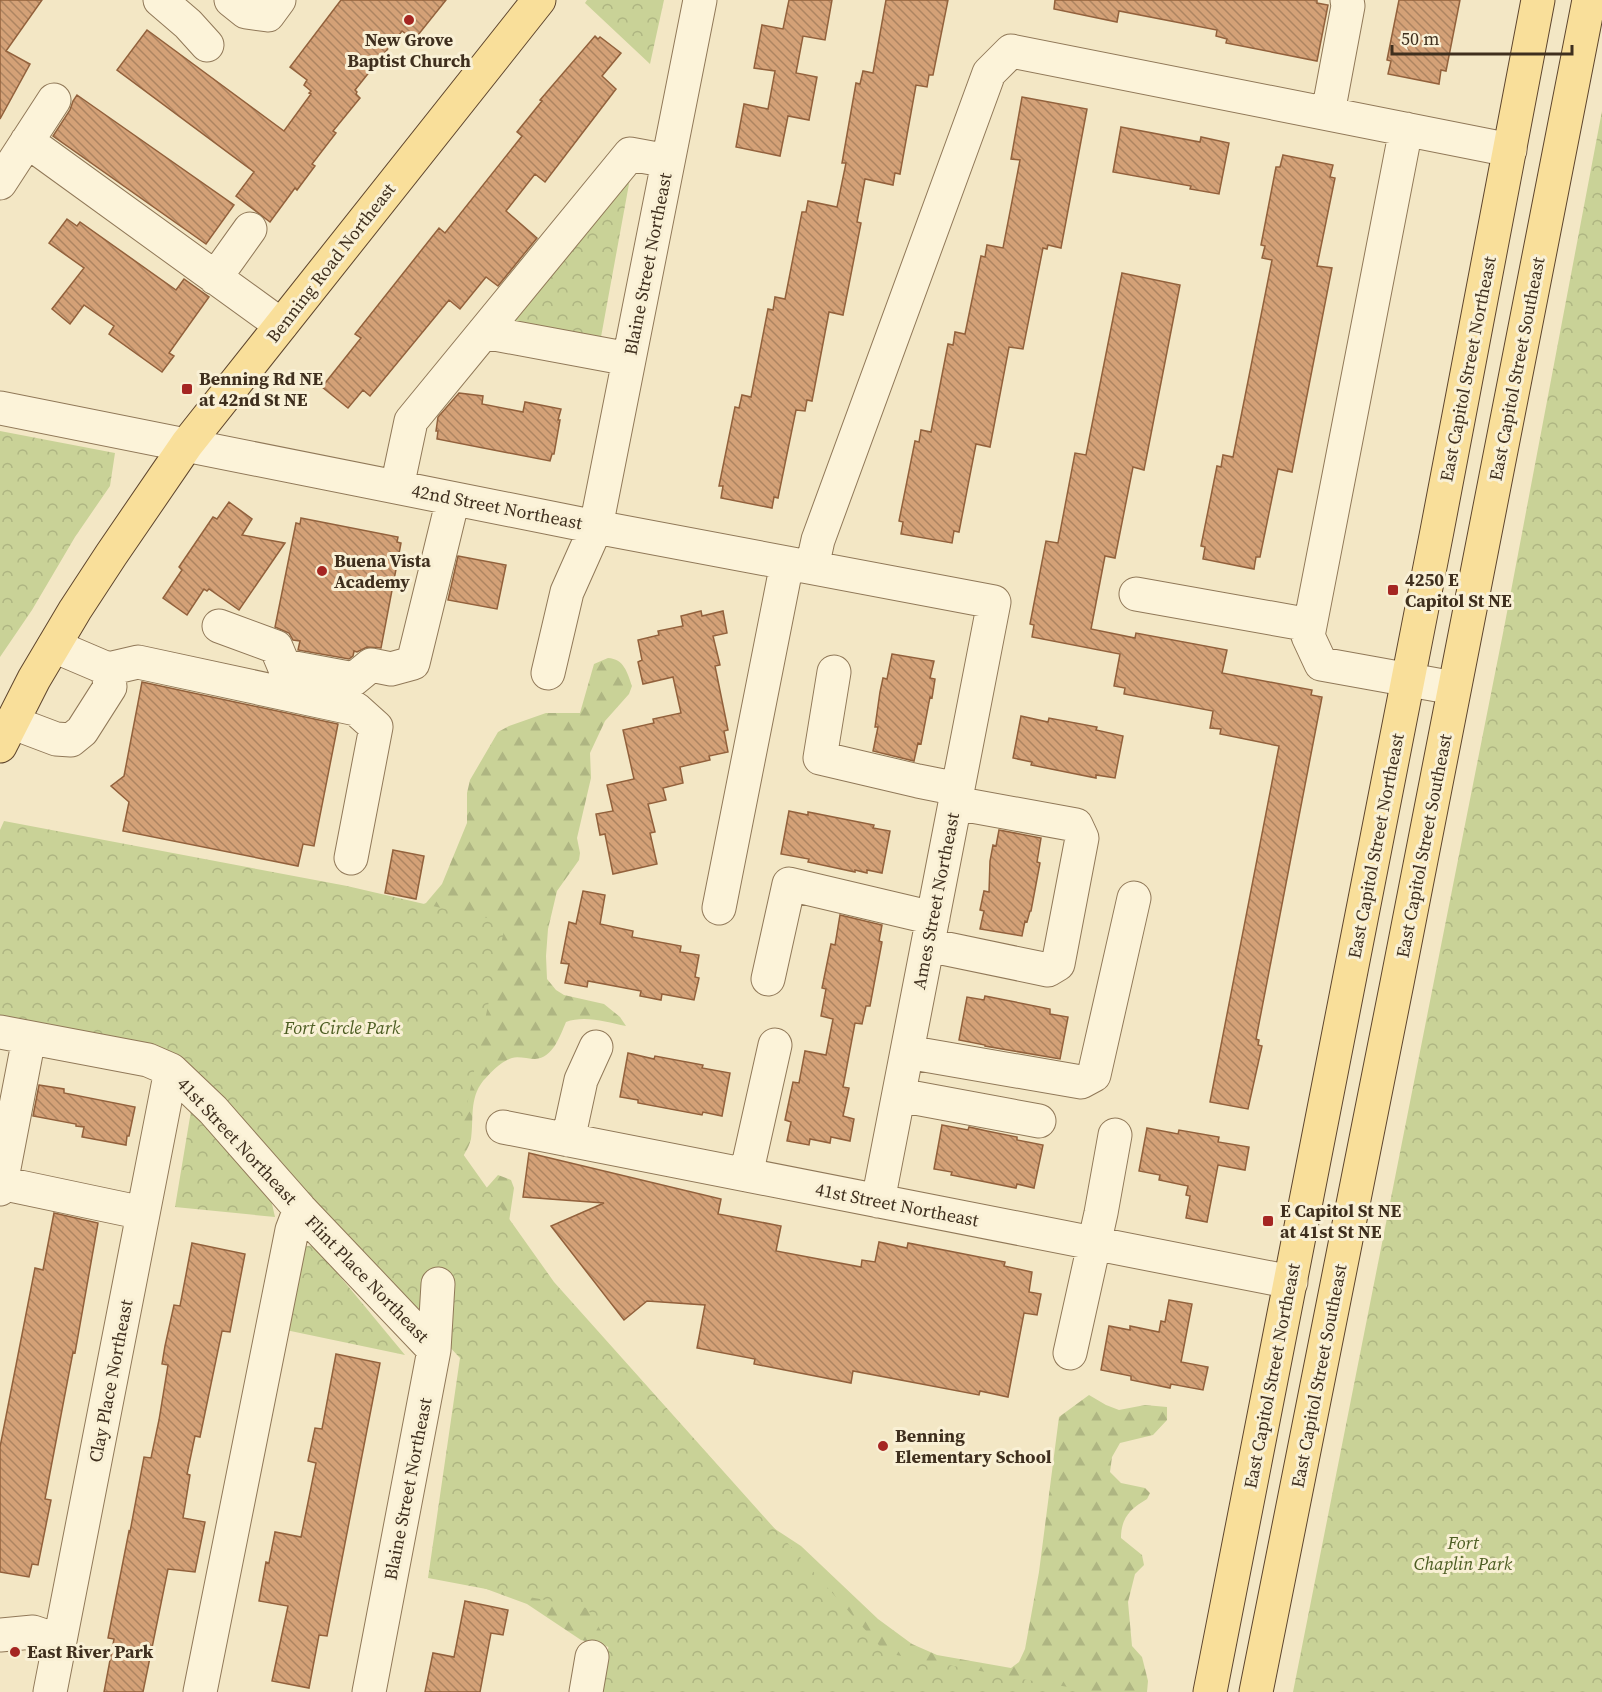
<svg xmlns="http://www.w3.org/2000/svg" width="1602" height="1692" font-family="'Source Serif 4',serif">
	<defs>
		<pattern id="forest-firs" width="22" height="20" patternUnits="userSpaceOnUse" patternTransform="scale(1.5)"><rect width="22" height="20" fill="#c9d297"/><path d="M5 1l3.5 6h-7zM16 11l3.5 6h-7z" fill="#aeb582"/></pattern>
		<pattern id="park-crowns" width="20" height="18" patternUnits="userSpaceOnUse" patternTransform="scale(1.5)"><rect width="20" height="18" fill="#c9d297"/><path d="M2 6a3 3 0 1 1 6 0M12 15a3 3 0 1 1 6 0" fill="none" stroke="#aeb582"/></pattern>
		<pattern id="building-back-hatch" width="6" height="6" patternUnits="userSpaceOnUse" patternTransform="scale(1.5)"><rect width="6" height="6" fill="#d4a177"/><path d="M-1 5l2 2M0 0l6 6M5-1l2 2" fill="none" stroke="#ad8461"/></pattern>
	</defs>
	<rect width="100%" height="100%" fill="#f3e7c5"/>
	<!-- forest -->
	<path fill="url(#forest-firs)" d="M608 658C624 659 627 672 632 686L629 694 605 721 590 753 591 778 577 838 580 853 579 860 557 891 548 929 546 956 547 979 556 990 564 995 604 1004 620 1017 626 1026C606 1022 585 1015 566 1022 560 1036 553 1058 535 1059 528 1059 518 1056 512 1058 501 1061 490 1073 483 1081 469 1099 474 1119 471 1139 469 1148 462 1157 459 1164L416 907 426 903 442 884 467 823V793L470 780 498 732 509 726 546 713H580L594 664Z
		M498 1175 511 1180 514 1188 507 1235 752 1514 801 1546 878 1619 912 1644 937 1655 1011 1668 1019 1662 1025 1649 1039 1572 1059 1417 1089 1395 1106 1405 1119 1410 1145 1405 1167 1407V1420L1153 1435 1120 1443 1112 1457 1110 1472 1121 1483 1145 1488 1150 1493 1147 1499C1130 1509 1121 1518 1121 1538L1142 1555 1144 1565 1135 1574 1128 1602 1132 1646 1142 1657 1148 1681 1147 1692H614L613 1648 581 1640 527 1604 454 1577 482 1193Z"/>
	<!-- park -->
	<path fill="url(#park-crowns)" d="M587 0H664L650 64 585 3Z
		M1602 111V1692H1293L1504 628Z
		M631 173 601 337 511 322Z
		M0 431 115 453 110 486 75 537 32 610 0 657Z
		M4 821 347 886 480 917 506 921 458 1147 554 1282 886 1653 1022 1679 1097 1692H600L609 1644 587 1608 428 1578 460 1358 214 1095 0 1021V830Z
		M191 1111 270 1195 275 1217 175 1207Z
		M314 1245 405 1355 281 1329 297 1248Z"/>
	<!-- building -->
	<path fill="url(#building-back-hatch)" stroke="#92613c" stroke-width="1.5" d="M0 0H42L6 51 30 64 0 119Z
		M341 0H446L414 40 402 31 355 90 357 92 356 94 360 98 333 131 336 133 312 164 315 166 297 190 295 188 270 222 236 196 254 172 117 70 147 30 284 131 311 94 309 93 311 91 304 85 307 80 290 67Z
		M789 0H832L825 40 803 36 796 73 817 77 809 120 788 116 780 156 736 147 744 104 768 109 775 71 754 68 762 25 783 29Z
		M886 0H948L933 75H929L927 87 916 85 900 174 895 173 893 185 865 179 857 222 861 223 843 315 829 312 812 401 807 400 805 411 796 410 778 498 774 497 772 508 721 498 723 486H719L735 407 739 408 742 395 751 397 768 309 773 310 775 297 785 299 802 212H806L808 201 837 207 846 163H842L856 83 860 84 863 71 873 73Z
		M1055 0H1317V3L1328 5 1317 61 1226 43 1227 39 1216 36 1217 30 1119 11 1117 22 1054 9Z
		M1399 0H1460L1446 71 1441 70 1439 84 1388 74 1391 61 1387 60Z
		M595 36 598 39 600 37 621 53 602 76 616 89 545 182 535 174 506 211 537 238 498 286 486 277 460 309 449 300 370 396 363 390 348 408 322 387 361 338 355 334 439 228 445 233 522 136 517 132 542 101 540 100Z
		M77 95 234 205 206 244 53 136 70 110 73 101Z
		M1022 97 1087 109 1061 248 1048 245 1047 249 1043 248 1023 349 1009 347 990 447 976 444 959 532 954 531 952 543 901 534 903 522 899 521 915 441 919 442 921 430 931 432 948 344 953 345 955 332 965 334 981 256 985 257 987 245 1003 248 1020 160 1011 159Z
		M1121 127 1200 142 1201 137 1229 143 1219 194 1190 189 1191 186 1113 172Z
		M1283 155 1333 165 1330 177 1335 178 1317 266 1332 268 1292 472 1278 469 1260 557H1256L1254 569 1203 559 1205 547 1201 546 1217 466 1221 467 1223 455 1233 457 1272 260 1262 258 1265 246 1261 245 1276 167H1280Z
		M67 219 77 226 80 222 176 290 184 279 209 297 169 353 174 356 162 372 109 334 114 326 84 305 70 324 52 309 84 268 49 243Z
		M1122 273 1180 285 1144 470 1133 467 1115 558 1105 556 1091 629 1135 638 1136 633 1227 650 1222 673 1312 690 1311 695 1322 697 1256 1039 1259 1040 1258 1045 1262 1046 1248 1109 1210 1102 1279 746 1220 734 1221 729 1210 728 1213 711 1124 694 1125 688 1114 686 1120 654 1032 637 1034 625 1030 624 1046 541 1058 543 1075 453 1086 455Z
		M459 393 483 396 482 404 523 412 525 402 561 409 558 420H560L554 454H552L550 461 437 439 438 431H436L438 417Z
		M229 502 252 519 242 535 285 543 239 610 209 589 207 591 204 589 187 615 163 598 182 570 179 567 213 517 217 519Z
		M301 518 398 537 397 542 401 543 381 648 367 647 357 652 354 651 353 656 349 659 298 650 300 641 293 640 289 633 275 627 296 523 300 524Z
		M458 556 506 565 497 609 448 600Z
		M701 611 702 616 723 611 727 633 713 636 720 665 715 666 728 730 724 731 728 752 709 756 710 760 680 767 683 783 663 788 666 800 648 804 655 832 650 833 657 864 613 874 605 834 600 835 596 814 613 811 607 785 634 779 623 730 654 723 653 719 681 713 673 677 643 684 638 662 642 660 638 640 659 635 658 631 683 626 681 616Z
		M892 654 934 661 930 678 935 679 932 698 930 697 921 744 918 743 914 761 873 751 878 727H875L880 692 883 678 887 679Z
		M142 682 338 724 314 846 303 844 298 866 123 831 129 802 111 786 124 776Z
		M1021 716 1048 722 1049 718 1097 727 1096 730 1123 736 1115 778 1096 775V778L1031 765 1032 762 1013 758Z
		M789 811 808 815V812L874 825 873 828 890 831 882 873 867 870V873L855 870V872L808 862 809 859 781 854Z
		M999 830 1041 838 1037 862 1040 863 1031 911H1030L1027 922 1025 921 1022 936 980 929 984 911 980 910 984 891 989 892 990 861 993 845 996 846Z
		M393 850 424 856 416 899 385 893Z
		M583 891 605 895 600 924 633 931 632 937 681 946 680 952 699 955 695 977 699 978 694 1000 662 994 661 1000 640 996 641 991 588 981 587 987 565 983 569 964 561 963 569 922 576 924Z
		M840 915 882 925 879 941 882 942 870 1006H866L862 1024 855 1023 843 1087 849 1088 843 1116 854 1119 850 1141 831 1137 830 1143 810 1139 809 1145 787 1141 791 1122 785 1120 793 1082 799 1083 805 1051 826 1055 833 1019 821 1016 826 989 822 988 831 944 835 945Z
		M985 996 1050 1009V1014L1068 1017 1060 1059 985 1046V1045L959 1040 967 997 984 1000Z
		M628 1053 654 1059 655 1056 703 1065 702 1068 730 1073 722 1116 703 1112 702 1115 638 1103V1100L620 1097Z
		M39 1085 64 1089V1093L135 1107 129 1136H127L126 1145 82 1137 84 1127 76 1126V1124L33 1116Z
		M942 1125 968 1130 969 1127 987 1131 1017 1137V1140L1043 1145 1034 1188 1017 1184 1016 1188 951 1175 952 1172 934 1169Z
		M1147 1128 1178 1134 1179 1130 1219 1137 1218 1142 1249 1147 1245 1170 1218 1165 1207 1222 1186 1218 1190 1196 1186 1195 1188 1186 1159 1180 1160 1175 1139 1171Z
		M529 1153 721 1199 718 1214 781 1226 776 1251 861 1267 862 1260 875 1262 879 1242 907 1248 908 1243 1005 1262 1004 1266 1032 1272 1029 1292 1041 1294 1037 1315 1024 1313 1008 1397 980 1391 979 1395 853 1371 851 1383 754 1364 755 1359 697 1348 705 1305 647 1301 624 1320 551 1226 604 1203 523 1197Z
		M54 1213 98 1223 75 1353 73 1352 45 1499 51 1500 38 1565 32 1564 29 1577 0 1572V1447L35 1268 43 1270Z
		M192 1243 245 1254 230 1332 222 1331 200 1437 195 1436 187 1474 190 1475 183 1518 205 1522 195 1572 168 1569 143 1692H104L114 1639 108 1638 129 1531 130 1532 144 1457 151 1458 159 1420 168 1365 162 1364 165 1346 174 1305 180 1306Z
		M1169 1300 1192 1304 1181 1362 1208 1367 1203 1390 1171 1384 1170 1388 1131 1380V1376L1101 1370 1109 1326 1130 1330V1326L1159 1332 1161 1321 1165 1322Z
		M336 1354 380 1363 327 1636 319 1635 309 1688 272 1681 288 1606 259 1601 266 1562 269 1563 275 1532 301 1537 316 1463 308 1461 315 1428 322 1429Z
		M465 1601 508 1610 503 1635 491 1633 480 1692H425L433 1653 454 1657Z"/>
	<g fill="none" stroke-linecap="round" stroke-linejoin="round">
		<defs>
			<path id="minor" d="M160 0 188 24 207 45
				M231 0 246 12 268 15 279 0
				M1328 113 1348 6 1347 0
				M1406 129 1308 636 1321 664 1454 688
				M27 141 281 325
				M0 183 54 100
				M215 278 250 229
				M484 332 629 359
				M0 408 596 527 994 602 878 1201
				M397 487 411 421 630 154 668 161
				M812 567 818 540 989 73 1011 51 1510 150
				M1136 594 1310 625
				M219 626 276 647 284 666 354 679 371 665 391 669 413 663 453 499
				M54 646 108 669 138 662 356 709 376 727 351 858
				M834 672 820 758 918 781 958 789
				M548 673 567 592 596 527 700 0
				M11 722 56 739 71 740 82 731 110 687 108 669
				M719 908 787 563
				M928 945 1048 970 1058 964 1082 838 1076 825 955 803
				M768 979 789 884 933 918
				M0 1032 148 1060 171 1070 213 1110 300 1209 434 1350
				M907 1052 1081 1082 1094 1075 1134 898
				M899 1095 1039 1121
				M503 1127 1291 1282
				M568 1140 581 1080 596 1047
				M746 1175 775 1045
				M1 1183 143 1213
				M0 1189 29 1038
				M1070 1353 1101 1213 1115 1135
				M0 1635 33 1632 60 1641
				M50 1692 171 1070
				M200 1692 292 1230 300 1209
				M369 1692 434 1350 438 1284
				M586 1692 592 1657"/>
			<path id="major" d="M0 746 34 679 75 610 111 555 187 444 539 0
				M1210 1692 1437 531 1538 0
				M1256 1692 1397 983 1589 0"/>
		</defs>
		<!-- minor casing -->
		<use href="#minor" stroke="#907858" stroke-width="35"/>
		<!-- major casing -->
		<use href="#major" stroke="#5e452d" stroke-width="35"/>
		<!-- minor -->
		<use href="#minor" stroke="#fcf3d9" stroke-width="33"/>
		<!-- major -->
		<use href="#major" stroke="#f9df9a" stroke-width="33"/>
	</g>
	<!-- markers -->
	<g fill="#a52622" stroke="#f9f0d5" stroke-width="2">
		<circle cx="409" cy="20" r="6"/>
		<rect x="181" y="383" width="12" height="12" rx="3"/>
		<circle cx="322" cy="571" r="6"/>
		<rect x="1387" y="584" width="12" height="12" rx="3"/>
		<rect x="1262" y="1215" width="12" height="12" rx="3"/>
		<circle cx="883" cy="1446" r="6"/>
		<circle cx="15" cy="1652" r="6"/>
	</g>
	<g text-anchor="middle" stroke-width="6" stroke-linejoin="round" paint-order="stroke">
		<!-- poi labels -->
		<g font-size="18" font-weight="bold" fill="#3f2f1e" stroke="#f9f0d5" text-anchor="start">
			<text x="409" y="46" text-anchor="middle">New Grove<tspan x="409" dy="21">Baptist Church</tspan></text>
			<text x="199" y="385">Benning Rd NE<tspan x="199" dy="21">at 42nd St NE</tspan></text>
			<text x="334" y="567">Buena Vista<tspan x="334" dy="21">Academy</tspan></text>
			<text x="1405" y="586">4250 E<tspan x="1405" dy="21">Capitol St NE</tspan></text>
			<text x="1280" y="1217">E Capitol St NE<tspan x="1280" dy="21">at 41st St NE</tspan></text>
			<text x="895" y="1442">Benning<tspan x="895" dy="21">Elementary School</tspan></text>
			<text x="27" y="1658">East River Park</text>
		</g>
		<!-- street labels -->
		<g font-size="18" fill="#3f2f1e" stroke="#f9f0d5">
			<text transform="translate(331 263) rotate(-52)" y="6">Benning Road Northeast</text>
			<text transform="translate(648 264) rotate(-79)" y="6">Blaine Street Northeast</text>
			<text transform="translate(1468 369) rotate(-79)" y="6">East Capitol Street Northeast</text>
			<text transform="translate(1517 369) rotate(-79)" y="6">East Capitol Street Southeast</text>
			<text transform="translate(497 507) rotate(11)" y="6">42nd Street Northeast</text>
			<text transform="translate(1376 846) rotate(-79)" y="6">East Capitol Street Northeast</text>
			<text transform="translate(1424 846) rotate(-79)" y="6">East Capitol Street Southeast</text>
			<text transform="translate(936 901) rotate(-79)" y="6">Ames Street Northeast</text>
			<text transform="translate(237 1141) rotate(47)" y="6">41st Street Northeast</text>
			<text transform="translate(897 1205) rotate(11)" y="6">41st Street Northeast</text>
			<text transform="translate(367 1279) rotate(46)" y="6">Flint Place Northeast</text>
			<text transform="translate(1272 1376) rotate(-79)" y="6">East Capitol Street Northeast</text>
			<text transform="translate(1319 1376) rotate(-79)" y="6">East Capitol Street Southeast</text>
			<text transform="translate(111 1381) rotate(-79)" y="6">Clay Place Northeast</text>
			<text transform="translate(408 1489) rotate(-79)" y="6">Blaine Street Northeast</text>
		</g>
		<!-- park labels -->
		<g font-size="18" font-style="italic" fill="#4c5d22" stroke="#f9f0d5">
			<text x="342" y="1034">Fort Circle Park</text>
			<text x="1463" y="1549">Fort<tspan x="1463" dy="21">Chaplin Park</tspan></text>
		</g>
	</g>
	<!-- scale -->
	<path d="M1392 45v9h180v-9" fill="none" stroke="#3f2f1e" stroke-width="3"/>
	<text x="1401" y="45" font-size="18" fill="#3f2f1e" stroke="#f9f0d5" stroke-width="4.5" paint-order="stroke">50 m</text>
</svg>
